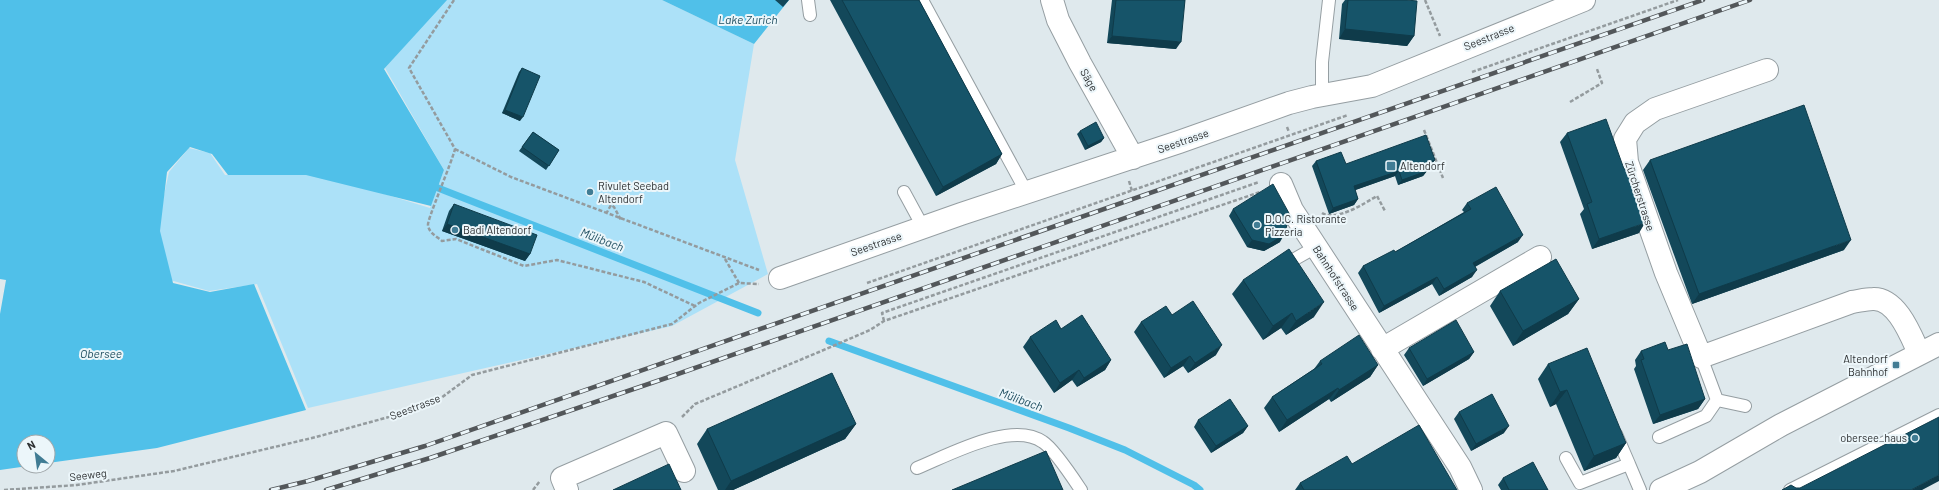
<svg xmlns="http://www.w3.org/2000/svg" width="1939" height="490" font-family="Barlow,sans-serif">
	<rect width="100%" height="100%" fill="#dfe9ed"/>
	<!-- green -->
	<path fill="#ace1f8" d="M445 0H662L754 44 735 160 768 274 672 326 308 408 257 284 209 291 170 280 156 232 169 172 189 148 210 153 225 175 316 173 430 208 444 170 385 68Z"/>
	<!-- water -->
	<path fill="#50c0e9" d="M0 0H447L384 69 444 170 431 206 306 175H228L212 154 190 147 167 172 160 231 173 283 210 292 254 284 306 410 157 448 48 463V442H24V466H28L0 470V314L6 280 0 279Z
		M662 0H789L754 44Z"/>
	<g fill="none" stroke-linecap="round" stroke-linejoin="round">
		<!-- stream -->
		<path stroke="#50c0e9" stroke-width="7" d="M431 184 438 188 758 313
			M829 341 1069 428 1125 450 1194 485 1200 490"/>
		<defs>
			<path id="lane" d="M808 0 810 15
				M922 0 1027 193
				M1322 95V62L1329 0
				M904 192 923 227
				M1286 264 1316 247
				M1717 400 1745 406
				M1616 434 1629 464
				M1659 437 1706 416 1717 400 1701 357
				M1566 458 1580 483 1629 464 1640 490
				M917 468C949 455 1012 420 1043 442 1054 449 1073 478 1081 490
				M1790 490 1939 415"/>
			<path id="street" d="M1052 0 1058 20 1080 63 1133 158
				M1767 70 1655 109 1635 123 1625 139 1627 162 1666 273 1701 357 1852 302C1859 301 1866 299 1873 299 1897 298 1911 336 1919 353
				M1281 184 1292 210 1460 467 1471 490
				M780 278 961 214 1179 142 1289 103 1312 97 1372 86 1584 0
				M1382 349 1540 257
				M567 490 562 478 666 433 684 471"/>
			<path id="primary" d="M1661 490 1700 472 1781 425 1939 344"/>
		</defs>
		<!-- lane casing -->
		<use href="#lane" stroke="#959ea2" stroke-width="14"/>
		<!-- street casing -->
		<use href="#street" stroke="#959ea2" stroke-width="24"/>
		<!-- primary casing -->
		<use href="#primary" stroke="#959ea2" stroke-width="24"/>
		<!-- path -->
		<path stroke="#949b9e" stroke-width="2.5" stroke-dasharray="4 2" stroke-linecap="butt" d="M454 0 409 68 455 149C452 162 427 220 428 225 429 233 436 236 442 241L456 239 524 266 557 260 644 282 695 306
			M1425 0 1440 36
			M1472 72 1678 0
			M1570 102 1602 83 1597 69
			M1287 127 1289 132
			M1424 130 1443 178
			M455 149 511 177 759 270
			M1129 181 1132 191
			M1322 213C1336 222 1365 203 1377 196L1385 211
			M606 214 611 205 614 207 621 220
			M725 259 739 283
			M867 283 1348 115
			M884 321 882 313 1259 182
			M682 417 695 404 819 352 870 330 884 321 1260 192
			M4 490 77 485 174 471 316 437 407 412 441 398 472 375 672 324 699 303 739 283 759 284
			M533 490 540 481"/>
		<!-- lane -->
		<use href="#lane" stroke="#fff" stroke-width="12"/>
		<!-- street -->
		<use href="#street" stroke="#fff" stroke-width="22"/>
		<!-- primary -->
		<use href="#primary" stroke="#fff" stroke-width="22"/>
		<defs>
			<path id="rail" d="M271 490 308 481 425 446 1703 0
				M326 490 430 458 672 376 1750 0"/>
		</defs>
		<!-- rail casing -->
		<use href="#rail" stroke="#53575a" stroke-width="4.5"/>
		<!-- rail -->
		<use href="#rail" stroke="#ecf6fa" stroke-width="3" stroke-dasharray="9" stroke-linecap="butt"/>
	</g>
	<!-- wall -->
	<path fill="#13485a" d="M775 0H789L783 7Z
		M830 0H919L1002 154 996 164 936 196Z
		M1112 0H1185L1176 49 1107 43Z
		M1345 0H1407L1414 36 1407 46 1339 39 1342 4Z
		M522 68 520 121 502 113 519 72Z
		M1080 131 1104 138 1101 142 1085 150 1077 134Z
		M533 132 559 150 546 170 519 151Z
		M1567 133 1639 233 1592 249 1580 214 1584 209 1560 142Z
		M1435 160 1431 165 1426 167 1427 171 1423 176 1398 185 1395 176 1355 190 1358 199 1354 205 1329 214 1312 166 1316 161 1346 164Z
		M1650 160 1844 250 1692 304 1643 170Z
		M1467 203 1518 242 1475 267 1472 277 1439 296 1432 284 1379 313 1358 273 1363 266 1395 252 1464 212 1462 210Z
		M454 204 530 254 525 261 442 231 449 211Z
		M1233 209 1280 242 1264 251 1247 247 1229 216Z
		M1243 280 1314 317 1286 335 1281 328 1263 340 1232 294Z
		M1500 291 1579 299 1568 314 1513 346 1490 306Z
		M1172 315 1216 355 1188 373 1183 366 1164 378 1134 332 1141 322Z
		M1061 329 1111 360 1105 370 1077 387 1072 380 1054 393 1023 347 1030 337Z
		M1409 348 1474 352 1469 359 1423 386 1404 355Z
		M1668 350 1705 399 1698 409 1653 424 1634 369 1636 366 1635 360 1641 351Z
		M1320 361 1378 365 1370 377 1331 402 1329 399 1279 432 1264 408 1272 397 1314 369Z
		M1548 364 1626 443 1616 458 1584 471 1556 404 1550 407 1538 379Z
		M1459 412 1504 433 1471 451 1454 419Z
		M1198 420 1248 426 1243 433 1211 453 1194 427Z
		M856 424 845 439 733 490H718L697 444 707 429Z
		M1352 464 1457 490H1295L1300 483Z
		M1503 478 1548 490H1501L1498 485Z"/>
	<!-- shaded-wall -->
	<path fill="#0f3b4a" d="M1345 29 1414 36 1407 46 1339 39Z
		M1112 36 1181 42 1176 49 1107 43Z
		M505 110 523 117 520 121 502 113Z
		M1104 138 1101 142 1085 150 1088 146Z
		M1002 154 996 164 936 196 943 187Z
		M1435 160 1431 165 1420 170 1424 164Z
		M1399 171 1395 176 1350 192 1354 186Z
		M1427 171 1423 176 1398 185 1402 180Z
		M1358 199 1354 205 1329 214 1333 208Z
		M1645 223 1639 233 1592 249 1599 239Z
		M447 224 530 254 525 261 442 231Z
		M1284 235 1280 242 1264 251 1247 247 1252 240Z
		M1523 235 1518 242 1469 270 1473 263Z
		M1851 240 1844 250 1692 304 1699 294Z
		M1477 270 1472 277 1439 296 1444 289Z
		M1437 277 1432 284 1379 313 1384 306Z
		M1579 299 1568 314 1513 346 1523 331Z
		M1324 302 1314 317 1286 335 1296 321Z
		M1292 313 1281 328 1263 340 1273 326Z
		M1222 345 1216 355 1188 373 1195 363Z
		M1474 352 1469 359 1423 386 1427 379Z
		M1190 356 1183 366 1164 378 1171 368Z
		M1111 360 1105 370 1077 387 1084 378Z
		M1378 365 1370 377 1331 402 1339 390Z
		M1079 370 1072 380 1054 393 1060 383Z
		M1338 388 1329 399 1279 432 1287 420Z
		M1567 390 1556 404 1550 407 1560 392Z
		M1705 399 1698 409 1653 424 1660 415Z
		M856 424 845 439 733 490H725L731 481Z
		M1248 426 1243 433 1211 453 1216 446Z
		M1509 426 1504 433 1471 451 1476 444Z
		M1626 443 1616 458 1584 471 1594 456Z
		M1939 475V481L1922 490H1911Z"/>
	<!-- building -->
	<path fill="#165469" stroke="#0f3b4a" d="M842 0H919L1002 154 943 187Z
		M1116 0H1185L1181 42 1112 36Z
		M1348 0H1407L1417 1 1414 36 1345 29Z
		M522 68 540 76 523 117 505 110Z
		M1804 105 1851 240 1699 294 1650 160Z
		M1606 119 1624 169 1626 168 1645 223 1599 239 1587 204 1592 202 1567 133Z
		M1096 122 1104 138 1088 146 1080 131Z
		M533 132 559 150 549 166 522 147Z
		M1426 135 1435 160 1424 164 1427 171 1402 180 1399 171 1354 186 1358 199 1333 208 1316 161 1341 152 1346 164Z
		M1273 184 1290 215 1284 235 1269 244 1252 240 1233 209Z
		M1496 187 1523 235 1473 263 1477 270 1444 289 1437 277 1384 306 1363 266 1394 250 1395 252 1471 209 1467 203Z
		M454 204 537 235 530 254 447 224Z
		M1289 249 1324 302 1296 321 1292 313 1273 326 1243 280Z
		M1556 259 1579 299 1523 331 1500 291Z
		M1193 301 1222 345 1195 363 1190 356 1171 368 1141 322 1166 306 1172 315Z
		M1082 315 1111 360 1084 378 1079 370 1060 383 1030 337 1056 320 1061 329Z
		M1456 320 1474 352 1427 379 1409 348Z
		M1359 335 1378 365 1339 390 1338 388 1287 420 1272 397 1322 364 1320 361Z
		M1665 342 1668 350 1687 344 1705 399 1660 415 1641 360 1644 359 1641 351Z
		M1587 348 1626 443 1594 456 1567 390 1560 392 1548 364Z
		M832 373 856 424 731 481 707 429Z
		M1492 394 1509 426 1476 444 1459 412Z
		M1230 399 1248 426 1216 446 1198 420Z
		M1939 417V475L1911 490H1782L1791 485 1796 488H1800Z
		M1419 425 1457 490H1304L1300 483 1347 456 1352 464Z
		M1046 451 1063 490H952Z
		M1533 462 1548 490H1509L1503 478Z
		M669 464 681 490H613Z"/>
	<!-- markers -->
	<g fill="#407c94" stroke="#ecf6fa" stroke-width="1.5">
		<rect x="1386" y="161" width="10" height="10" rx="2"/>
		<circle cx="590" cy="192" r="4"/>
		<circle cx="1257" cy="225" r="4"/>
		<circle cx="455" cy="230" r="4"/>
		<rect x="1892" y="361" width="8" height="8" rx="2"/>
		<circle cx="1915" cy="438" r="4"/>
	</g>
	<g text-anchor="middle" stroke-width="4" stroke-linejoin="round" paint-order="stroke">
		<!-- street labels -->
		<g font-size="11" fill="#2e3133" stroke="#ecf6fa">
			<text transform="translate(1489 37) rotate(-22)" y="4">Seestrasse</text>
			<text transform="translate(1089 80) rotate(61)" y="4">Säge</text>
			<text transform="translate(1183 141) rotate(-19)" y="4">Seestrasse</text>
			<text transform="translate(1640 196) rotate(72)" y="4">Zürcherstrasse</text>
			<text transform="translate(876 244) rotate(-19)" y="4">Seestrasse</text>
			<text transform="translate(1336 278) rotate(57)" y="4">Bahnhofstrasse</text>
			<text transform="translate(415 407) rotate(-21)" y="4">Seestrasse</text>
			<text transform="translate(88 475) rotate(-7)" y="4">Seeweg</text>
		</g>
		<!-- poi labels -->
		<g font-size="11" fill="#2e3133" stroke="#ecf6fa" text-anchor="start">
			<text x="1400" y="170">Altendorf</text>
			<text x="598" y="190">Rivulet Seebad<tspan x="598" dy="13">Altendorf</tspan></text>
			<text x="1265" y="223">D.O.C. Ristorante<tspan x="1265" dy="13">Pizzeria</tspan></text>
			<text x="463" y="234">Badi Altendorf</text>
			<text x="1888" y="363" text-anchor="end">Altendorf<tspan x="1888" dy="13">Bahnhof</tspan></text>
			<text x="1907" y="442" text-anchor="end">obersee_haus</text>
		</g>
		<!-- water labels -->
		<g font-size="12" font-style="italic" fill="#1e4d5f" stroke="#ecf6fa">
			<text x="748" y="24">Lake Zurich</text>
			<text transform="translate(602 240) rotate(21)" y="4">Mülibach</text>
			<text x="101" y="358">Obersee</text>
			<text transform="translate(1021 400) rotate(20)" y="4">Mülibach</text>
		</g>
	</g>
	<!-- north arrow -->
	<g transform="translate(36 454) rotate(331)"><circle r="19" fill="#ecf6fa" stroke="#a0a7aa"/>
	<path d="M0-3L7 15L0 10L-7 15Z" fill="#407c94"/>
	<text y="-6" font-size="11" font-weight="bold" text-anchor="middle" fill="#2e3133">N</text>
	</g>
</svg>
